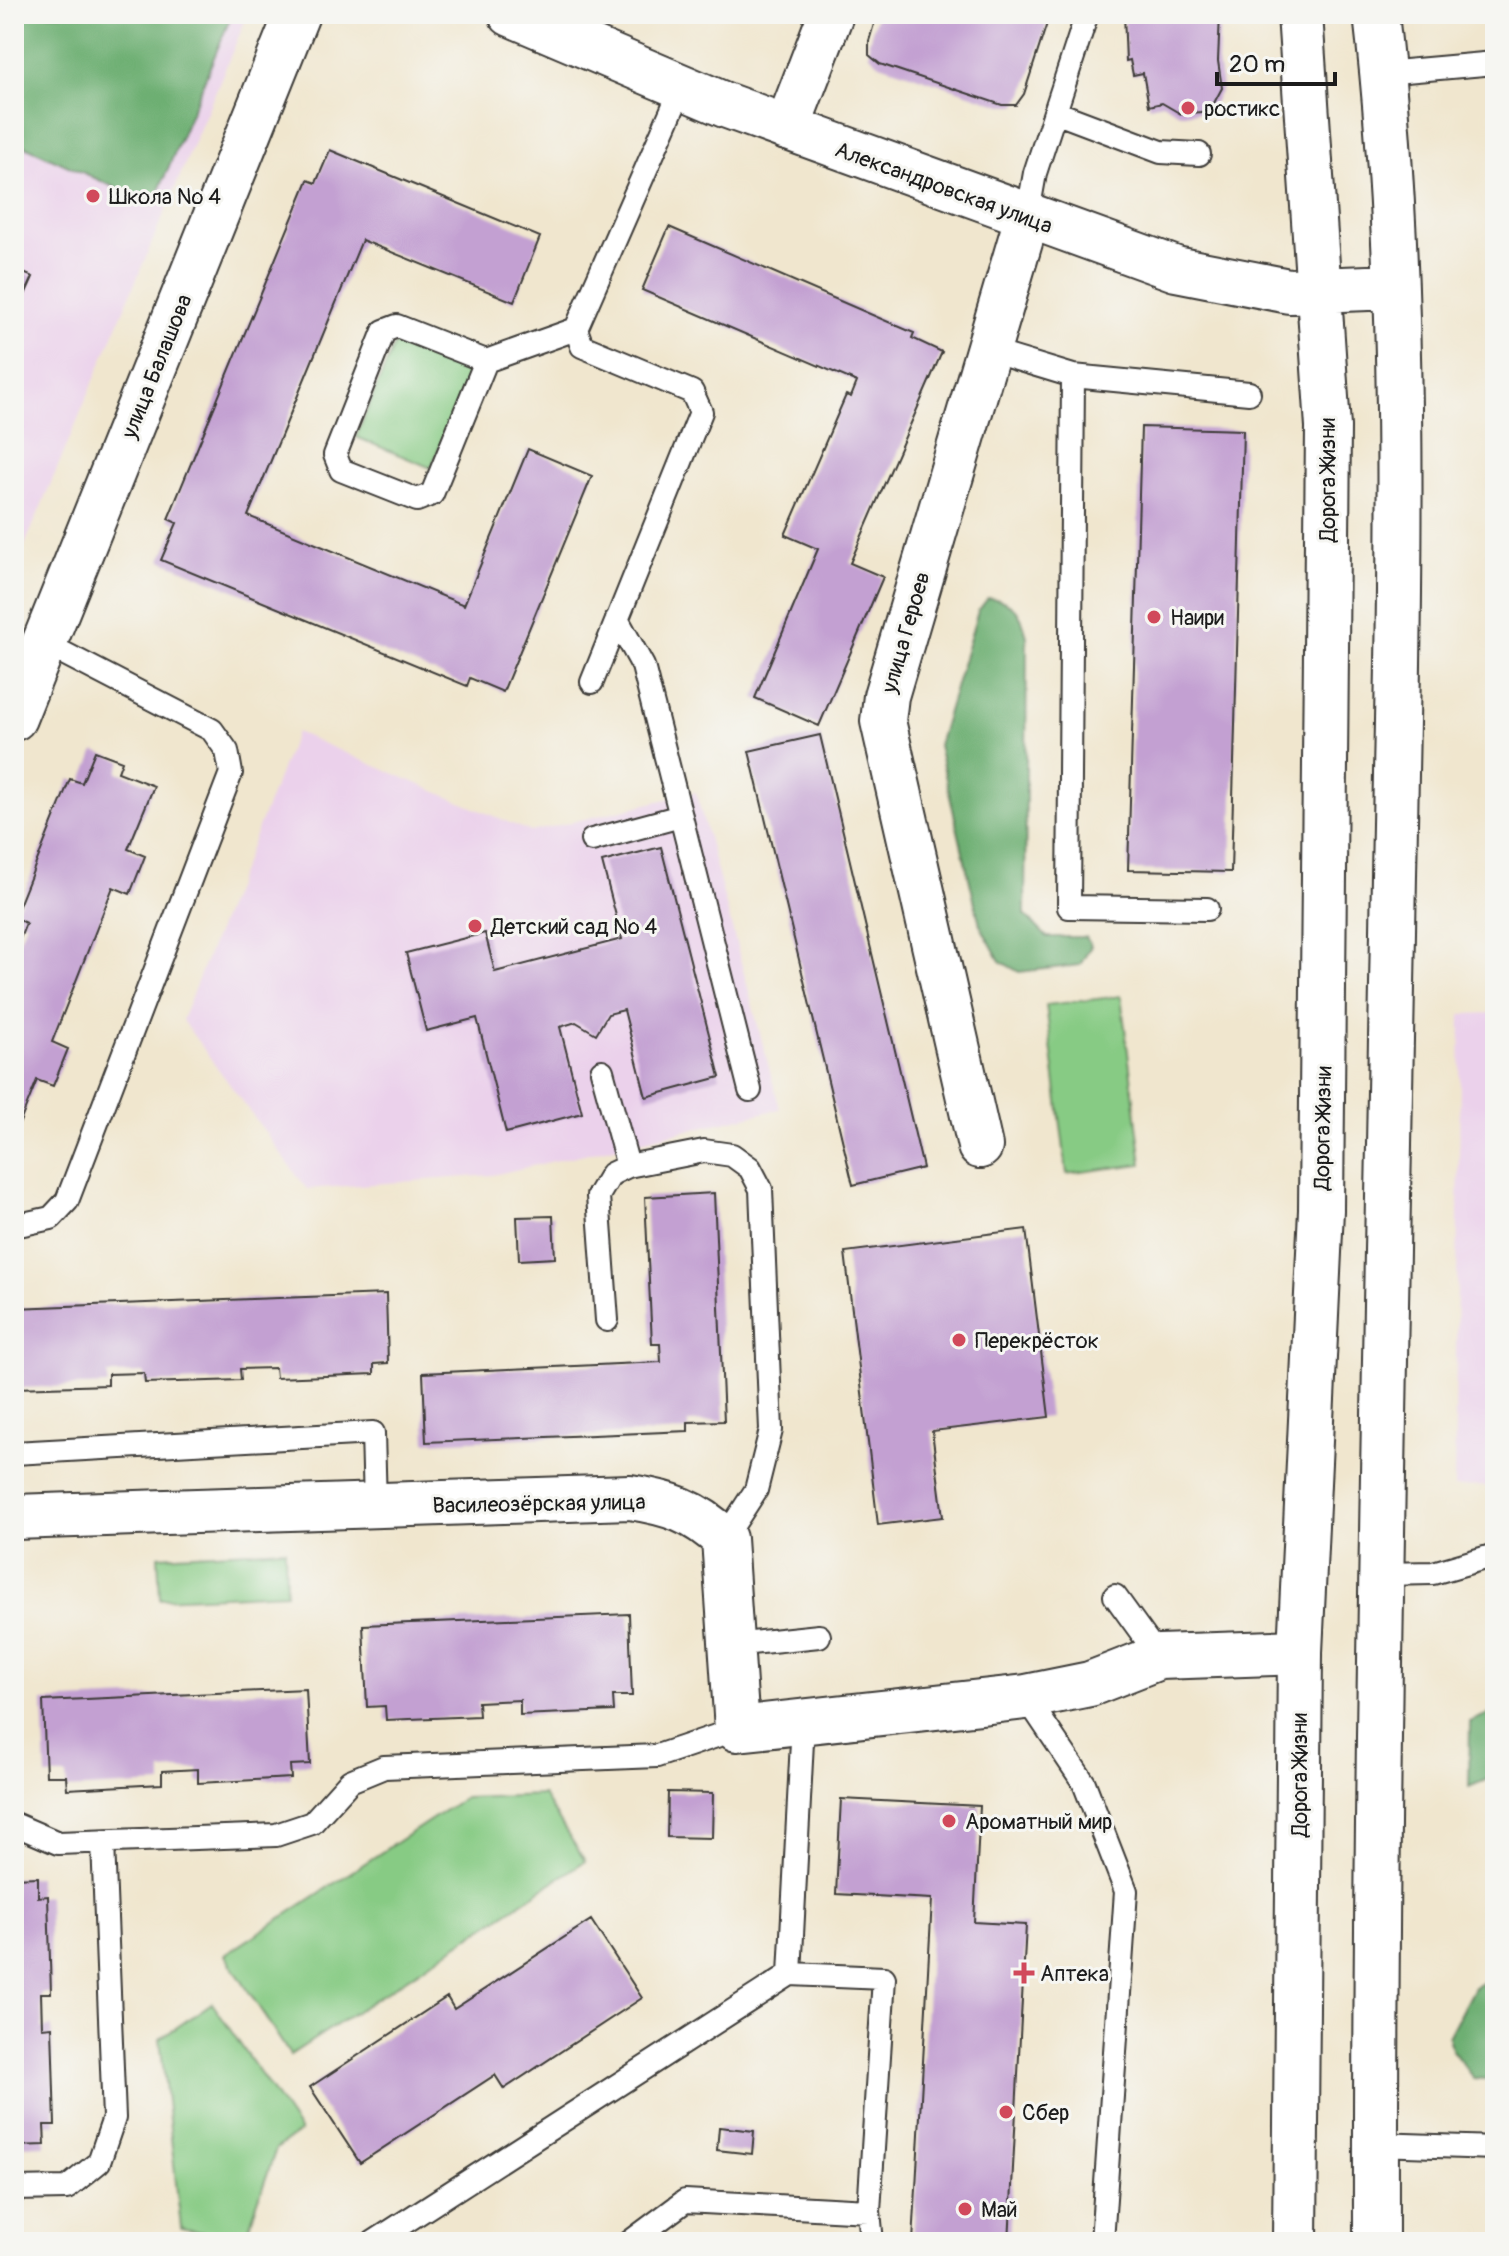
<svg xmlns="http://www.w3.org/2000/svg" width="1509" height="2256" font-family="Pangolin,sans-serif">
	<rect width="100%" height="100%" fill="#f6f6f2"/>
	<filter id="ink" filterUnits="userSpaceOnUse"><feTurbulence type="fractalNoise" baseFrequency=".0125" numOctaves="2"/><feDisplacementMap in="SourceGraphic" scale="16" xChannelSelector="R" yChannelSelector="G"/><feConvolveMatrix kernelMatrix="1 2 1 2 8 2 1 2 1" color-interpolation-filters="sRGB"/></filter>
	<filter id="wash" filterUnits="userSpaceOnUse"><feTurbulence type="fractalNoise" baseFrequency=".006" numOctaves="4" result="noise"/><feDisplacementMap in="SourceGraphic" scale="32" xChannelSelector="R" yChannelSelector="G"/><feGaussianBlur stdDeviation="1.8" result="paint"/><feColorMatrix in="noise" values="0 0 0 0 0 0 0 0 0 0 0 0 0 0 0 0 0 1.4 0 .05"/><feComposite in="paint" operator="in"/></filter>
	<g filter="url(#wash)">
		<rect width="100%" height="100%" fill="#f0e6ce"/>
		<!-- built -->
		<path fill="#ebd1eb" d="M14 14H248L14 571Z
			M296 732 531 832 696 792 780 1109 493 1175 307 1189 182 1020Z
			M1495 1013V1486L1454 1487 1461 1014Z"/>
		<!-- green -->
		<path fill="#87cb84" stroke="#527450" stroke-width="2" d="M397 338 471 369 431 468 356 437Z
			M1121 996 1142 1164 1067 1174 1046 1005Z
			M285 1549 286 1593 160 1599 158 1556Z
			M543 1795 585 1861 290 2055 225 1955 464 1798Z
			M212 2003 300 2132 276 2149 244 2241 181 2228 160 2039Z"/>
		<!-- forest -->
		<path fill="#6daf72" stroke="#446647" stroke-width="2" d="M14 14H232L153 205 14 141Z
			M988 598C1014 600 1022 613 1027 637L1025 915 1047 937H1086L1091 946 1080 965 1019 972 1000 961 980 925 938 745 978 611Z
			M1495 1711V1776L1469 1787 1470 1722Z
			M1495 1977V2080L1473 2078 1451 2049 1448 2037 1474 1987Z"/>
		<g id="blocks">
			<!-- building -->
			<path fill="#c3a0d2" d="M877 14H1050L1024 94 1016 105H1002L880 64 869 55V41Z
				M1124 14H1220L1218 61 1222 88 1214 103 1201 112 1181 114 1162 103 1149 106 1143 73 1133 75 1130 60 1126 61Z
				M330 150 540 237 514 302 362 240 248 516 464 605 528 449 592 476 503 692 470 678 467 686 161 560 177 523 168 519 308 180 316 183Z
				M669 227 914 333 912 338 942 352 850 563 883 577 819 726 755 698 818 549 785 535 846 395 851 397 857 382 642 290Z
				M14 269 33 277 14 319Z
				M1141 427 1243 430 1231 872 1128 870Z
				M820 735 923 1168 853 1185 749 751Z
				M95 751 122 761 118 772 154 786 128 849 145 856 130 894 113 887 52 1042 68 1049 53 1086 37 1080 14 1137V954L26 923 14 918 70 779 82 783Z
				M661 847 720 1077 646 1097 624 1010 608 1014 596 1034 576 1022 560 1027 582 1113 506 1133 477 1018 426 1031 406 953 485 933 495 972 622 939 602 862Z
				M714 1193 724 1421 688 1422V1431L426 1442 423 1373 661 1362 660 1344H652L645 1197Z
				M553 1216 555 1258 519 1260 517 1217Z
				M1026 1229 1049 1417 932 1431 943 1517 878 1525 845 1252Z
				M386 1294 388 1363 374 1364V1374L276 1378 275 1368 240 1369 241 1380 145 1383 144 1373 108 1374V1385L16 1388 14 1308Z
				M629 1614 632 1696H613L614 1711 520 1715V1700L478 1702 479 1716 386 1720 385 1706 367 1707 363 1625Z
				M306 1689 310 1764 290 1765 291 1778 198 1783V1769L162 1771V1784L67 1789 66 1776H46L43 1701Z
				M668 1792 713 1793 712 1838 667 1837Z
				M841 1799 980 1806 974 1922 1026 1925 1009 2242H913L932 1899 836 1894Z
				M38 1877V1897L48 1896 51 1993H41L42 2028 52 2027 55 2125H44L45 2145 14 2146V1878Z
				M591 1920 642 1998 504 2089 495 2075 360 2163 310 2087 447 1997 454 2009Z
				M719 2127 754 2131 752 2154 717 2150Z"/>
		</g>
	</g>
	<g filter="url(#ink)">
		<use href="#blocks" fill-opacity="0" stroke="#3c3a37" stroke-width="2"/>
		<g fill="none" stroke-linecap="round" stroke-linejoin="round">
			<defs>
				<path id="lane" d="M1383 73 1495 63
					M1055 112 1161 152 1199 154
					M1027 218 1035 173 1087 14
					M987 350 1073 376 1249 393
					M486 361 432 494 417 500 341 470 335 455 384 331 397 326 486 361 576 329
					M1073 376 1069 907 1207 909
					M617 619 643 666 750 1090
					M592 682 701 412 692 392 582 346 576 329 682 87
					M592 840 681 816
					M602 1071 628 1166
					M14 1226 51 1218 67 1201 231 773 227 751 212 730 44 643
					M607 1320 598 1196 611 1174 628 1166 704 1151 732 1155 750 1168 761 1189 771 1430 756 1490 724 1539
					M14 1453 373 1433 375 1505
					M1382 1574 1433 1573 1495 1555
					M1115 1596 1159 1657
					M732 1645 819 1636
					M1026 1697 1084 1783 1126 1891 1102 2242
					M14 1824 58 1843 276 1835 312 1823 350 1781 384 1767 657 1756 737 1729
					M1376 2144 1495 2148
					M14 2189 67 2188 99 2162 114 2118 103 1842
					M869 2211 872 2242
					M374 2242 790 1974
					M630 2242 685 2201 869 2211 884 1978 790 1974 803 1722"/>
				<path id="street" d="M787 128 831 14
					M14 718 297 14
					M980 1146 883 721 886 696 1027 218
					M14 1517 630 1497C669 1503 695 1511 724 1539L737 1729 1026 1697 1090 1684 1159 1657 1300 1652"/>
				<path id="secondary" d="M511 14 725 105 1176 269 1289 291 1395 287
					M1376 14C1411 318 1398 626 1393 932 1385 1368 1375 1805 1376 2242
					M1295 2242 1300 1652 1321 1210 1328 427 1300 14"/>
			</defs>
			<!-- lane casing -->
			<use href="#lane" stroke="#3c3a37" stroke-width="26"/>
			<!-- street casing -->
			<use href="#street" stroke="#3c3a37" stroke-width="48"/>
			<!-- secondary casing -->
			<use href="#secondary" stroke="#3c3a37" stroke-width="48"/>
			<!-- lane -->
			<use href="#lane" stroke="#fff" stroke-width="22"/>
			<!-- street -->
			<use href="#street" stroke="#fff" stroke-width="44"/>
			<!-- secondary -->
			<use href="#secondary" stroke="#fff" stroke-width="44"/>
		</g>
	</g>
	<!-- markers -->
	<g fill="#d1495b" stroke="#f6f6f2" stroke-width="3">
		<circle cx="1188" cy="108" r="8"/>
		<circle cx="93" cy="196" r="8"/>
		<circle cx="1154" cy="617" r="8"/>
		<circle cx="475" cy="926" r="8"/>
		<circle cx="959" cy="1340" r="8"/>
		<circle cx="949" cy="1821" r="8"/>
		<path d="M1020 1961h8v8h8v8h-8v8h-8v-8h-8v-8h8z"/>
		<circle cx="1006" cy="2112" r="8"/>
		<circle cx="965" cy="2209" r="8"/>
	</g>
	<g text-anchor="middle" stroke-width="6" stroke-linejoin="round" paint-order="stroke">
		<!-- poi labels -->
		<g font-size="22" fill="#1c1c1c" stroke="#f6f6f2" text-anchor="start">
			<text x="1204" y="116">ростикс</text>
			<text x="109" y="204">Школа № 4</text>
			<text x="1170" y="625">Наири</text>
			<text x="491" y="934">Детский сад № 4</text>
			<text x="975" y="1348">Перекрёсток</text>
			<text x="965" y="1829">Ароматный мир</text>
			<text x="1040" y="1981">Аптека</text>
			<text x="1022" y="2120">Сбер</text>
			<text x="981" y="2217">Май</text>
		</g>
		<!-- street labels -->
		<g font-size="22" fill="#1c1c1c" stroke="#f6f6f2">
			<text transform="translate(944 187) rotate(20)" y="8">Александровская улица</text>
			<text transform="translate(156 366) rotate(-68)" y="8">улица Балашова</text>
			<text transform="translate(1327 480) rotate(-90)" y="8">Дорога Жизни</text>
			<text transform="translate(905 632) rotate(-74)" y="8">улица Героев</text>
			<text transform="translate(1322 1128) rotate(-89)" y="8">Дорога Жизни</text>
			<text transform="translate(539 1503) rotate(-1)" y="8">Василеозёрская улица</text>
			<text transform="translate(1299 1775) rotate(-90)" y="8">Дорога Жизни</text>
		</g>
	</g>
	<!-- margin -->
	<rect width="1509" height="2256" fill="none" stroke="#f6f6f2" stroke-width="48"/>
	<!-- scale -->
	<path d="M1217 72v12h118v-12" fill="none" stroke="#1c1c1c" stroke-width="4"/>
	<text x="1229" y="72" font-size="24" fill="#1c1c1c" stroke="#f6f6f2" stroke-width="6" paint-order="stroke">20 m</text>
</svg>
